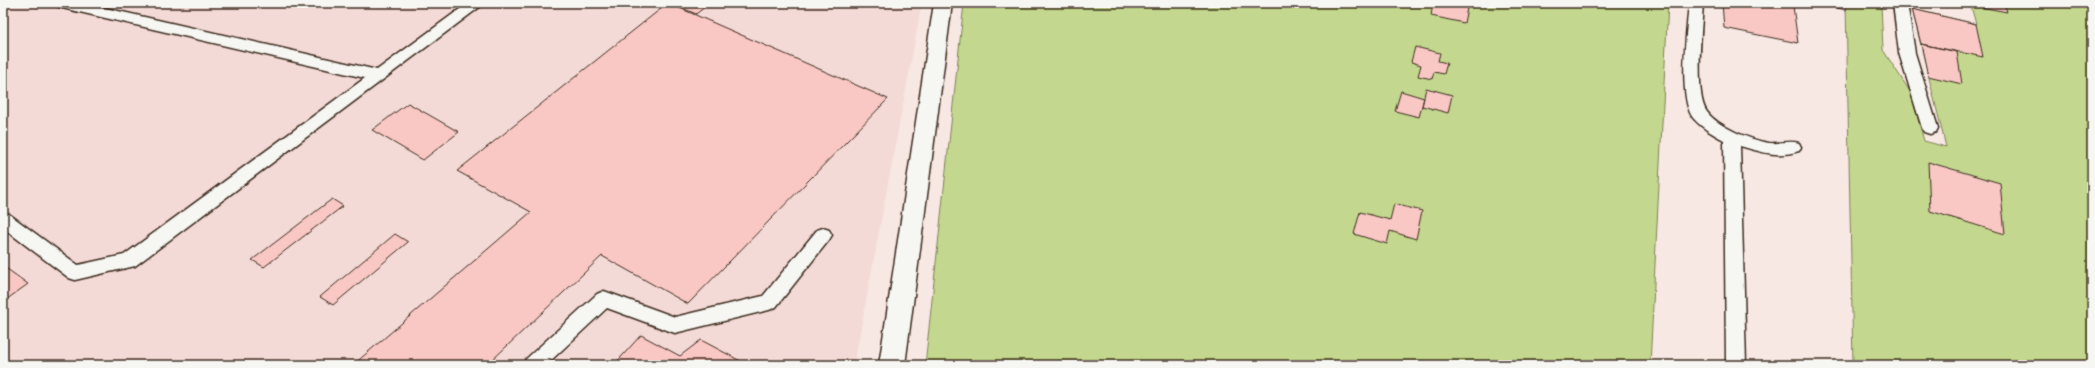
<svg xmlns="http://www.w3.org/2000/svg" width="2095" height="368" font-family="'Indie Flower',sans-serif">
	<rect width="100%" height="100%" fill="#f7e8e4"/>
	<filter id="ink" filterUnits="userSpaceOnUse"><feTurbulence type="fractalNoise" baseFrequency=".025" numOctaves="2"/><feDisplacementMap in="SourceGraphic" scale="8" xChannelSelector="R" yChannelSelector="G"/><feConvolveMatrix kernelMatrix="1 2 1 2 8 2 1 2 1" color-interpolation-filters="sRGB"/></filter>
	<g filter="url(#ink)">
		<!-- built -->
		<path fill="#f4dad6" d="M3 3H922L854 365H3Z"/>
		<!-- green -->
		<path fill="#c3d88e" stroke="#7f8156" d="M964 3H1668L1650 365H925Z
			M1846 3H1881L1883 50 1911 93 1924 141 1946 147 1912 9 1976 24 1970 3H2092V365H1853Z"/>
		<!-- building -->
		<path fill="#f9c8c4" stroke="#3b2a1e" d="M668 3 888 99 688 304 602 256 487 365H353L531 212 457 171Z
			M671 3H710L696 14Z
			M1433 3H1468L1464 23 1431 16Z
			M1722 3H1779L1793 6 1798 43 1724 28Z
			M1816 3H1846V10Z
			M1970 3H2004L2007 12 1970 5Z
			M1912 9 1976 24 1983 57 1921 44Z
			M1921 44 1957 52 1962 84 1928 76Z
			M1415 47 1440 53 1438 61 1447 63 1444 74 1434 72 1432 79 1418 76 1421 65 1411 62Z
			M1426 88 1452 95 1448 113 1422 106Z
			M1401 91 1424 98 1419 117 1395 111Z
			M408 103 459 132 423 160 372 130Z
			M1928 162 2000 183 2005 234 1930 211Z
			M332 199 343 206 264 267 252 260Z
			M1394 204 1422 211 1416 239 1390 231 1387 244 1354 234 1360 212 1390 220Z
			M395 234 408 242 333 305 320 297Z
			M3 266 28 284 3 302Z
			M641 335 680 356 701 340 748 365H614Z"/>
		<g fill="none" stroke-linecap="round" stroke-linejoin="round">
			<defs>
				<path id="service" d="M55 3H83L377 70 468 3H485L135 266 75 280 69 278 3 228V212L9 214 78 265 124 255 365 78 62 8 57 6Z
					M1689 3H1703C1702 26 1694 95 1707 112 1718 127 1751 140 1769 143 1779 144 1789 140 1799 143L1801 147 1799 151C1778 158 1761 152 1740 146L1746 365H1726L1724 140C1713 134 1702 128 1694 119 1677 100 1687 28 1689 3Z
					M1893 3H1907L1915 53 1938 128 1936 132 1930 134 1924 132 1922 128 1899 53Z
					M823 228 829 230 832 235 829 240 776 307 769 310 675 333 607 308 546 365H523L526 359 597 294 604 291 675 317 763 296 817 230Z"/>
				<path id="minor" d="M934 3H952L905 365H879Z"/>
			</defs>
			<!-- service casing -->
			<use href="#service" stroke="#3b2a1e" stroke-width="3"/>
			<!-- minor casing -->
			<use href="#minor" stroke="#3b2a1e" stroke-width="3"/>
			<!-- service -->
			<use href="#service" fill="#f6f6f2" fill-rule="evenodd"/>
			<!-- minor -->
			<use href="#minor" fill="#f6f6f2" fill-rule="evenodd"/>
		</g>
	</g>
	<!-- margin -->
	<rect width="2095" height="368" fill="none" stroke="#f6f6f2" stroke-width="16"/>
	<rect x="8" y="8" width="2079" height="352" fill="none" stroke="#3b2a1e" stroke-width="1.5" filter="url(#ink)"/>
</svg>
